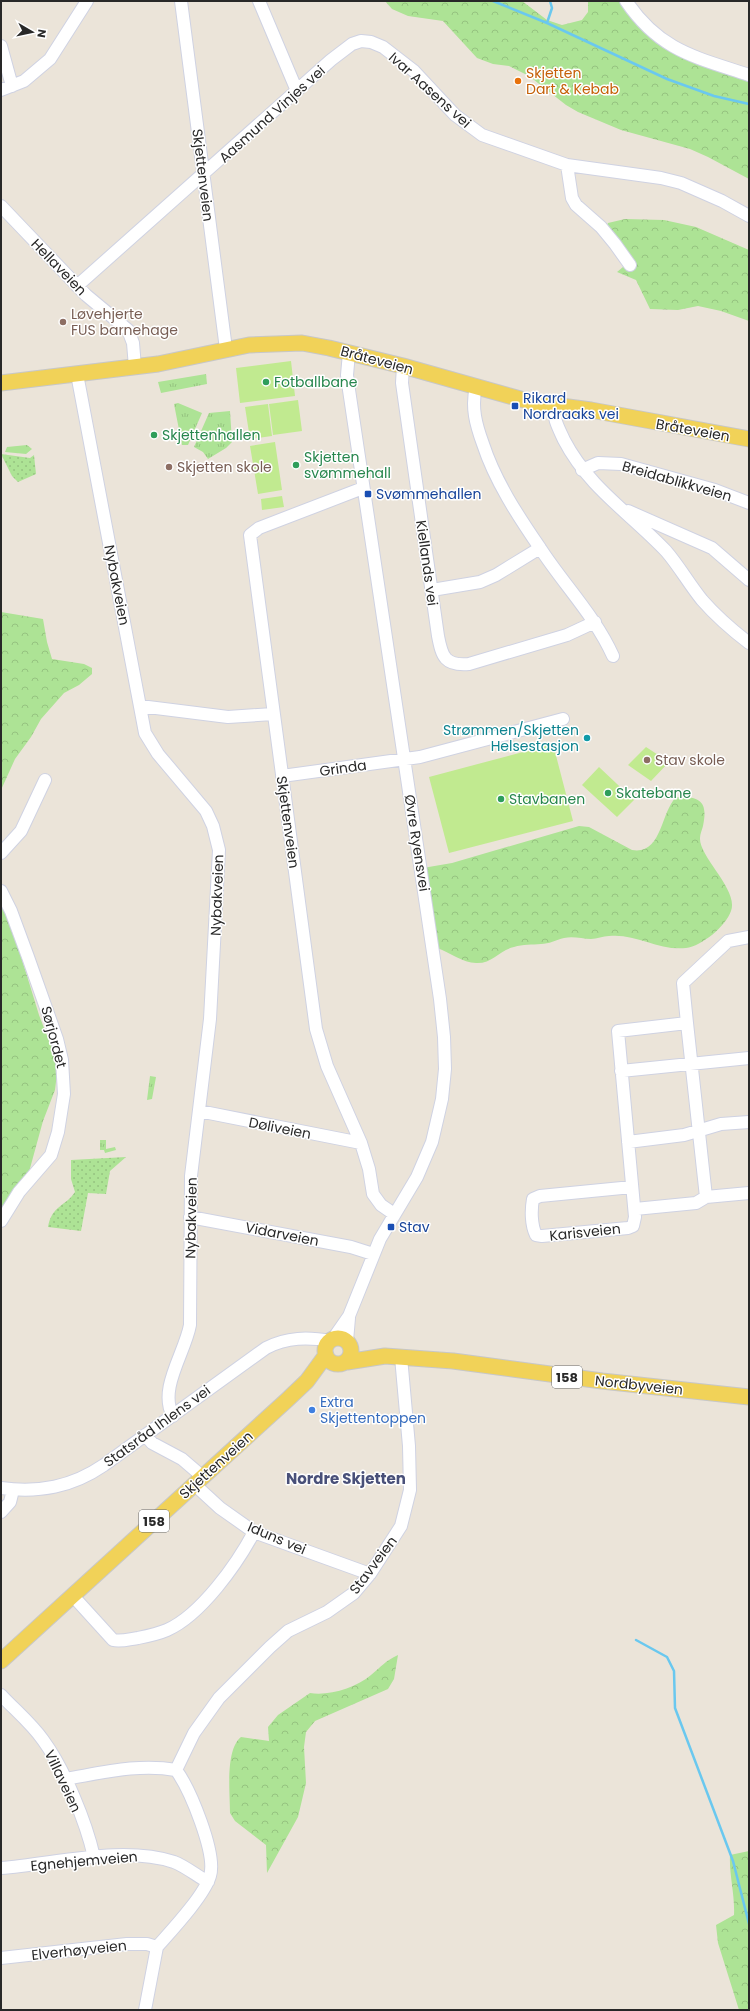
<svg xmlns="http://www.w3.org/2000/svg" width="750" height="2011" font-family="Poppins,sans-serif">
	<defs>
		<pattern id="grass-dots" width="8" height="8" patternUnits="userSpaceOnUse"><rect width="8" height="8" fill="#ade395"/><path d="M2 2h.1M6 6h.1" fill="none" stroke="#95c380" stroke-width="1.8" stroke-linecap="round"/></pattern>
		<pattern id="forest-crowns" width="20" height="18" patternUnits="userSpaceOnUse"><rect width="20" height="18" fill="#ade395"/><path d="M2 6a3 3 0 1 1 6 0M12 15a3 3 0 1 1 6 0" fill="none" stroke="#95c380"/></pattern>
		<pattern id="park-tufts" width="24" height="20" patternUnits="userSpaceOnUse"><rect width="24" height="20" fill="#ade395"/><path d="M3 7l-1-3M5 7V3M7 7l1-3M15 17l-1-3M17 17v-4M19 17l1-3" fill="none" stroke="#95c380"/></pattern>
	</defs>
	<rect width="100%" height="100%" fill="#ebe4d9"/>
	<!-- grass -->
	<path fill="url(#grass-dots)" d="M1 454 30 458 34 455 36 474 18 482 12 476Z
		M126 1157 110 1171 106 1194 88 1193 81 1231 48 1227C52 1205 65 1207 75 1192L71 1179V1160Z"/>
	<!-- forest -->
	<path fill="url(#forest-crowns)" d="M385 1H522L547 20 562 25 582 20 588 12V1H623L674 42 749 72V179L708 157 690 149 621 130 578 112 566 105 529 76 509 66 493 64 477 58 443 21 408 16 392 9Z
		M625 219 664 220 696 227 749 250V321L721 311 698 306 678 310 650 309 636 280 617 272 629 262 605 230 608 223Z
		M1 612 43 619 47 642 52 659 84 664 92 668V674L79 685 64 693 41 719 31 737 15 759 1 790Z
		M676 797C701 796 708 802 703 826 702 830 700 834 700 838 699 857 739 890 731 911 726 926 702 946 686 948 659 951 635 933 609 936 603 936 597 939 591 939 582 939 574 936 564 938 556 940 549 944 541 944 532 945 523 944 514 947 500 950 492 964 476 963 463 963 449 952 437 948L417 869 452 863 579 826 589 827 632 850C662 855 660 814 676 797Z
		M1 891 39 1015 56 1059 57 1073 55 1090 43 1121 29 1172 1 1223Z
		M398 1655 394 1679 388 1689 315 1721 306 1732 304 1747 306 1783 298 1817 267 1873 266 1845 235 1821 230 1813C230 1793 225 1750 241 1737L269 1741 268 1727 278 1715 310 1693C329 1696 356 1688 371 1675 382 1666 385 1661 398 1655Z
		M749 1851V2010H739L718 1943 716 1925 734 1915C735 1894 729 1875 730 1855Z"/>
	<!-- park -->
	<path fill="url(#park-tufts)" d="M206 374 207 384 161 393 158 382Z
		M178 403 202 413 188 445H182L174 404Z
		M230 411 232 442 226 448 208 459 203 452 194 447 209 413Z
		M27 445 32 449 26 454 5 452 7 447Z
		M150 1076 156 1077 152 1099 147 1100Z
		M100 1140H106V1149L115 1147 116 1150 105 1153 104 1150H100Z"/>
	<!-- pitch -->
	<path fill="#c1ea90" d="M291 361 295 396 240 403 236 368Z
		M298 400 302 431 273 435 269 404Z
		M268 404 272 436 250 439 245 407Z
		M275 442 282 490 258 494 250 446Z
		M282 496 284 507 262 510 261 499Z
		M553 744 573 821 449 853 429 777Z
		M646 747 669 762 651 781 628 765Z
		M599 767 634 800 617 817 582 785Z"/>
	<g fill="none" stroke-linecap="round" stroke-linejoin="round">
		<!-- stream -->
		<path stroke="#6ac8ef" stroke-width="2.5" d="M493 1 547 23 667 79 714 96 749 104
			M547 23 552 8 550 1
			M636 1640 667 1657 674 1671 675 1708 733 1861 749 1924"/>
		<defs>
			<path id="minor" d="M181 1 226 349
				M259 1 297 91
				M626 1C660 51 695 57 749 75
				M1 46 12 86
				M1 90 24 81 50 59 87 1
				M567 165 572 198 576 205 601 227 615 244 630 265
				M1 206 86 295 128 330 133 343 135 367
				M77 286 331 60 352 44 361 41 371 42 383 47 414 71 455 115 482 135 567 165 661 178 681 183 722 201 749 216
				M403 366 402 383 438 636C442 657 445 666 469 664L567 635 595 622
				M77 374 145 733 158 754 206 811 213 826 219 850 210 1019 191 1176 190 1325C185 1353 158 1389 173 1416
				M476 387C471 407 476 425 483 444 495 481 518 516 540 548 564 585 595 616 613 656
				M554 406C553 419 559 429 564 440 589 488 630 513 666 551 679 566 689 584 702 600 716 616 732 630 749 643
				M582 470 598 463 621 464 715 490 749 503
				M363 488 259 528 250 535 316 1029 327 1066 361 1143 369 1169 373 1194 381 1205 394 1214
				M628 511 712 548 749 580
				M432 590 480 582 496 575 540 548
				M140 706 228 717 273 714
				M282 776 420 757 563 719
				M1 853 21 831 45 780
				M1 891 11 911 28 957 57 1039 62 1060 64 1094 58 1132 51 1155 19 1192 1 1221
				M687 1023 706 1197
				M621 1071 749 1058
				M199 1111 361 1143
				M628 1142 684 1135 721 1124 749 1122
				M632 1187 540 1196 533 1199C531 1210 531 1225 536 1235L542 1236 628 1228 633 1226 635 1217 618 1031 687 1023 683 983 728 941 749 937
				M635 1209 696 1203 706 1197 749 1193
				M190 1217 351 1247 373 1254
				M333 1339 349 1316 380 1239 417 1177 432 1142 442 1099 445 1069 444 1037 440 999 349 390 347 375 349 353
				M347 1341 349 1318
				M145 1435 152 1443 182 1459 203 1477
				M195 1485 220 1508 254 1532 370 1574
				M1 1488C39 1493 72 1487 104 1465L266 1348C287 1337 308 1337 331 1341
				M1 1512 10 1502 13 1490
				M73 1596 113 1640C121 1642 130 1639 138 1638 148 1636 158 1634 167 1630 201 1615 237 1564 254 1532
				M1 1695C15 1710 31 1723 43 1740 65 1770 86 1822 94 1857
				M176 1770 194 1733 219 1698 270 1647 288 1631 327 1612 354 1593 370 1574 401 1526 410 1490 409 1446 401 1357
				M65 1779C101 1773 139 1763 176 1770 190 1789 217 1854 210 1876 204 1896 171 1931 157 1947
				M1 1868C55 1864 122 1845 174 1862 185 1866 197 1876 208 1882
				M1 1958 127 1944H147L157 1947
				M145 2010 157 1947"/>
			<path id="major" d="M1 383 158 364 249 345 302 343 329 348 403 366 531 402 591 410 749 439
				M325 1351a13 13 0 1 1 26 0a13 13 0 1 1-26 0Z
				M347 1362 385 1356 453 1361 602 1381 749 1397
				M1 1661 287 1400 307 1381 326 1355"/>
		</defs>
		<!-- minor casing -->
		<use href="#minor" stroke="#cfd2e2" stroke-width="14"/>
		<!-- major casing -->
		<use href="#major" stroke="#c7c7c7" stroke-width="17"/>
		<!-- minor -->
		<use href="#minor" stroke="#fff" stroke-width="12"/>
		<!-- major -->
		<use href="#major" stroke="#f1d258" stroke-width="15"/>
	</g>
	<!-- markers -->
	<circle fill="#e8710a" stroke="#fff" stroke-width="1.5" cx="518" cy="81" r="4"/>
	<g fill="#8d6e63" stroke="#fff" stroke-width="1.5">
		<circle cx="63" cy="322" r="4"/>
		<circle cx="169" cy="467" r="4"/>
		<circle cx="647" cy="760" r="4"/>
	</g>
	<g fill="#2e9e5b" stroke="#fff" stroke-width="1.5">
		<circle cx="266" cy="382" r="4"/>
		<circle cx="154" cy="435" r="4"/>
		<circle cx="296" cy="465" r="4"/>
		<circle cx="608" cy="793" r="4"/>
		<circle cx="501" cy="799" r="4"/>
	</g>
	<g fill="#1a4fb4" stroke="#fff" stroke-width="1.5">
		<rect x="511" y="402" width="8" height="8" rx="2"/>
		<rect x="364" y="490" width="8" height="8" rx="2"/>
		<rect x="387" y="1223" width="8" height="8" rx="2"/>
	</g>
	<circle fill="#0f9aa8" stroke="#fff" stroke-width="1.5" cx="587" cy="738" r="4"/>
	<circle fill="#3f7fe0" stroke="#fff" stroke-width="1.5" cx="312" cy="1410" r="4"/>
	<g text-anchor="middle" stroke-width="3" stroke-linejoin="round" paint-order="stroke">
		<!-- shield labels -->
		<g fill="#fff" stroke="#686868" stroke-width="1">
			<rect x="552" y="1366" width="30" height="22" rx="3"/>
			<rect x="139" y="1510" width="30" height="22" rx="3"/>
		</g>
		<g font-size="13" font-weight="bold" fill="#282828">
			<text x="567" y="1382">158</text>
			<text x="154" y="1526">158</text>
		</g>
		<!-- food labels -->
		<g font-size="14" fill="#c56008" stroke="#fff" text-anchor="start">
			<text x="526" y="78">Skjetten<tspan x="526" dy="16">Dart &amp; Kebab</tspan></text>
		</g>
		<!-- street labels -->
		<g font-size="14" fill="#282828" stroke="#fff">
			<text transform="translate(430 90) rotate(42)" y="5">Ivar Aasens vei</text>
			<text transform="translate(272 114) rotate(-42)" y="5">Aasmund Vinjes vei</text>
			<text transform="translate(203 175) rotate(83)" y="5">Skjettenveien</text>
			<text transform="translate(59 267) rotate(46)" y="5">Hellaveien</text>
			<text transform="translate(377 360) rotate(15)" y="5">Bråteveien</text>
			<text transform="translate(693 430) rotate(10)" y="5">Bråteveien</text>
			<text transform="translate(677 481) rotate(16)" y="5">Breidablikkveien</text>
			<text transform="translate(427 563) rotate(82)" y="5">Kiellands vei</text>
			<text transform="translate(117 585) rotate(79)" y="5">Nybakveien</text>
			<text transform="translate(343 768) rotate(-8)" y="5">Grinda</text>
			<text transform="translate(288 822) rotate(82)" y="5">Skjettenveien</text>
			<text transform="translate(417 843) rotate(81)" y="5">Øvre Ryensvei</text>
			<text transform="translate(217 895) rotate(-88)" y="5">Nybakveien</text>
			<text transform="translate(54 1037) rotate(75)" y="5">Sørjordet</text>
			<text transform="translate(280 1128) rotate(11)" y="5">Døliveien</text>
			<text transform="translate(191 1218) rotate(-89)" y="5">Nybakveien</text>
			<text transform="translate(585 1232) rotate(-6)" y="5">Karisveien</text>
			<text transform="translate(282 1234) rotate(11)" y="5">Vidarveien</text>
			<text transform="translate(639 1385) rotate(6)" y="5">Nordbyveien</text>
			<text transform="translate(157 1426) rotate(-36)" y="5">Statsråd Ihlens vei</text>
			<text transform="translate(216 1465) rotate(-42)" y="5">Skjettenveien</text>
			<text transform="translate(277 1538) rotate(23)" y="5">Iduns vei</text>
			<text transform="translate(373 1565) rotate(-53)" y="5">Stavveien</text>
			<text transform="translate(63 1781) rotate(65)" y="5">Villaveien</text>
			<text transform="translate(84 1861) rotate(-5)" y="5">Egnehjemveien</text>
			<text transform="translate(79 1950) rotate(-6)" y="5">Elverhøyveien</text>
		</g>
		<!-- education labels -->
		<g font-size="14" fill="#785e54" stroke="#fff" text-anchor="start">
			<text x="71" y="319">Løvehjerte<tspan x="71" dy="16">FUS barnehage</tspan></text>
			<text x="177" y="472">Skjetten skole</text>
			<text x="655" y="765">Stav skole</text>
		</g>
		<!-- leisure labels -->
		<g font-size="14" fill="#27864d" stroke="#fff" text-anchor="start">
			<text x="274" y="387">Fotballbane</text>
			<text x="162" y="440">Skjettenhallen</text>
			<text x="304" y="462">Skjetten<tspan x="304" dy="16">svømmehall</tspan></text>
			<text x="616" y="798">Skatebane</text>
			<text x="509" y="804">Stavbanen</text>
		</g>
		<!-- transit labels -->
		<g font-size="14" fill="#164399" stroke="#fff" text-anchor="start">
			<text x="523" y="403">Rikard<tspan x="523" dy="16">Nordraaks vei</tspan></text>
			<text x="376" y="499">Svømmehallen</text>
			<text x="399" y="1232">Stav</text>
		</g>
		<!-- culture labels -->
		<g font-size="14" fill="#0d838f" stroke="#fff" text-anchor="end">
			<text x="579" y="735">Strømmen/Skjetten<tspan x="579" dy="16">Helsestasjon</tspan></text>
		</g>
		<!-- shop labels -->
		<g font-size="14" fill="#366cbe" stroke="#fff" text-anchor="start">
			<text x="320" y="1407">Extra<tspan x="320" dy="16">Skjettentoppen</tspan></text>
		</g>
		<!-- neighbourhood labels -->
		<g font-size="15" font-weight="bold" fill="#495079" stroke="#fff">
			<text x="346" y="1484">Nordre Skjetten</text>
		</g>
	</g>
	<!-- border -->
	<rect width="750" height="2011" fill="none" stroke="#282828" stroke-width="4"/>
	<!-- north arrow -->
	<g transform="translate(32 32) rotate(99)" stroke="#ffffff" stroke-width="3" paint-order="stroke">
	<path d="M0-3L7 15L0 10L-7 15Z" fill="#282828"/>
	<text y="-6" font-size="11" font-weight="bold" text-anchor="middle" fill="#282828">N</text>
	</g>
</svg>
